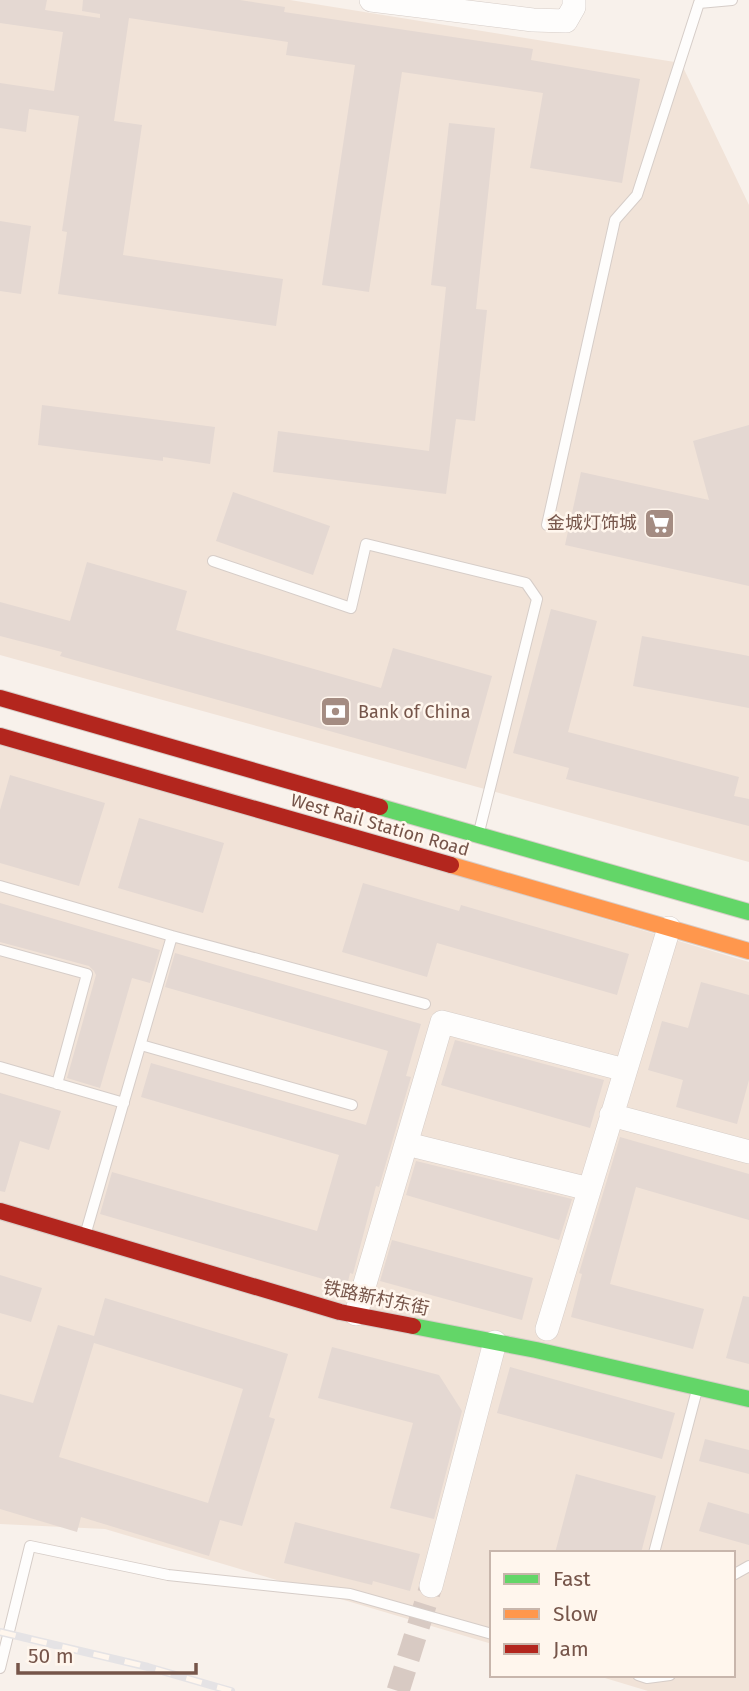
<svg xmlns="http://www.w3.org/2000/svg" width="749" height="1691" font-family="'Fira Sans','Noto Sans SC',sans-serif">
	<rect width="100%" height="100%" fill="#f8f1eb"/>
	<!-- residential -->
	<path fill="#f1e3d8" d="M0 0H290L681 63 749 205V862L0 655Z
		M0 739 749 962V1691H648L595 1675H733V1553H492V1644L105 1529 0 1524Z"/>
	<!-- building -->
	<path fill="#e4d8d2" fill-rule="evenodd" d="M0 0H47L45 10 100 18V14L82 11 83 0H240L285 7 284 12 533 49 531 60 640 79 622 183 530 168 543 93 402 72 369 292 322 285 355 65 286 55 288 42 129 18 114 121 142 125 123 255 283 279 276 326 58 294 67 232 62 231 79 116 29 109 26 132 0 128V83L54 91 63 32 0 23Z
		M449 123 495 128 476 309 487 310 475 421 456 419 446 494 273 472 278 431 429 451 446 287 431 285Z
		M0 221 31 226 21 294 0 291Z
		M42 405 215 427 210 464 163 457V461L38 445Z
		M749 425V586L565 545 581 472 709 500 693 441Z
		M233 492 330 526 313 575 216 541Z
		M87 562 187 591 176 630 381 688 393 648 492 676 466 769 60 656 62 652 0 636V602L70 621Z
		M551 609 597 621 568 732 739 777 734 796 749 799V826L566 779 569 768 513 753Z
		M642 636 749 656V708L633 686Z
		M10 775 105 803 79 886 0 863V810Z
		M139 818 224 843 203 913 118 888Z
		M363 883 459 911 461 905 629 954 617 995 437 943 427 977 342 952Z
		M0 903 160 950 150 983 132 978 100 1088 67 1078 96 975 94 971 89 966 0 942Z
		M175 953 421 1024 406 1076 411 1077 379 1187 376 1186 353 1274 350 1273 347 1286 100 1214 112 1172 317 1231 339 1155 141 1097 151 1063 366 1125 388 1051 165 987Z
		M701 982 749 995V1080L737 1124 676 1107 683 1080 648 1070 662 1021 688 1028Z
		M455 1040 604 1080 590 1128 441 1085Z
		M0 1093 61 1111 49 1150 20 1141 5 1192 0 1191Z
		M620 1137 749 1174V1220L636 1187 610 1284 704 1309 693 1349 571 1317 582 1274 579 1273Z
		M416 1161 572 1199 559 1240 406 1195Z
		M392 1240 533 1278 522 1320 380 1281Z
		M0 1275 42 1288 31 1322 0 1313Z
		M743 1296 749 1297V1364L726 1358Z
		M105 1298 288 1354 269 1417 275 1419 242 1526 220 1520 209 1556 81 1517 77 1532 0 1509V1394L33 1403 58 1325 94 1336ZM94 1343 243 1389 208 1503 59 1457Z
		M332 1347 439 1375 462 1411 434 1519 390 1508 413 1423 318 1398Z
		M510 1367 675 1413 662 1459 497 1413Z
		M705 1439 749 1450V1474L699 1461Z
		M576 1474 656 1496 641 1553H555Z
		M708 1502 749 1514V1545L699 1531Z
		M295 1522 420 1554 410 1591 373 1581 372 1585 284 1563Z"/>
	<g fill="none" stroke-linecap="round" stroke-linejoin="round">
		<!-- street-tunnel -->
		<path stroke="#d8cac3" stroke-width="23" stroke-dasharray="23 11" stroke-linecap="butt" d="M398 1691 431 1586"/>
		<defs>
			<path id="lane" d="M547 525 615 220 637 195 699 3 732 0
				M213 561 351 608 366 544 526 583 537 599 479 832
				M0 886 172 936 86 1232
				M172 936 425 1004
				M0 950 87 974 57 1084
				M141 1045 352 1105
				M0 1067 124 1103
				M654 1553 697 1390
				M733 1575 749 1566
				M0 1668 30 1546 168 1575 350 1594 492 1634
				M638 1675 647 1678 670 1675"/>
			<path id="street" d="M371 0 533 20 566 21 574 7V0
				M611 1115 749 1152
				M407 1144 589 1189
				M356 1314 442 1022 625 1070
				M547 1329 669 928
				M431 1586 495 1342"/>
			<path id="fast" d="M380 807 749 912
				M413 1326 536 1350 749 1399"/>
			<path id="slow" d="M451 865 749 951"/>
			<path id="jam" d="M0 698 380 807
				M0 736 451 865
				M0 1211 340 1312 413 1326"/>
		</defs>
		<!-- lane casing -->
		<use href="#lane" stroke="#d6cdc8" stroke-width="12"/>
		<!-- street casing -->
		<use href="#street" stroke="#d6cdc8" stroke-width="24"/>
		<!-- fast casing -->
		<use href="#fast" stroke="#d7cdc8" stroke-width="18"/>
		<!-- slow casing -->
		<use href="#slow" stroke="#d7cdc8" stroke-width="18"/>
		<!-- jam casing -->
		<use href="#jam" stroke="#d7cdc8" stroke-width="18"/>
		<!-- lane -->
		<use href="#lane" stroke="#fefdfc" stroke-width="10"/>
		<!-- street -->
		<use href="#street" stroke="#fefdfc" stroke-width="23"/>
		<!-- fast -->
		<use href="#fast" stroke="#63d668" stroke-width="16"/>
		<!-- slow -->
		<use href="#slow" stroke="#ff974d" stroke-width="16"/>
		<!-- jam -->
		<use href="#jam" stroke="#b3261e" stroke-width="16"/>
		<defs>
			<path id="rail" d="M0 1632 148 1667 231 1691"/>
		</defs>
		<!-- rail casing -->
		<use href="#rail" stroke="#e5e3e5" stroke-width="8"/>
		<!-- rail -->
		<use href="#rail" stroke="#fff6ed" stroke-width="5" stroke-dasharray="16" stroke-linecap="butt"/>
	</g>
	<!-- icons -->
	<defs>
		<symbol id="supermarket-square" viewBox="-11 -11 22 22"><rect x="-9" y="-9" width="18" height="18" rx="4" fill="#a48c82" stroke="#fff6ed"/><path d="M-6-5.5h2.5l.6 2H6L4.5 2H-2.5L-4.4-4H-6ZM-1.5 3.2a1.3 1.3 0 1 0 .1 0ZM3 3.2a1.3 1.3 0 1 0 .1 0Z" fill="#fff"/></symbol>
		<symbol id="bank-square" viewBox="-11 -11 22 22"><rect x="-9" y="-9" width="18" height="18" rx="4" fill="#a48c82" stroke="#fff6ed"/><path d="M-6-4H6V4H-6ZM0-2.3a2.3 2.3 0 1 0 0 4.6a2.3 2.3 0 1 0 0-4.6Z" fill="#fff"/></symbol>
	</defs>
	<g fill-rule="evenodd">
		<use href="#supermarket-square" x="642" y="506" width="35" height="35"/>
		<use href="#bank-square" x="318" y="694" width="35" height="35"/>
	</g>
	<g text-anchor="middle" stroke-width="5" stroke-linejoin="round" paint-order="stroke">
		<!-- poi labels -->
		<g font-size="18" fill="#76554a" stroke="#fff6ed" text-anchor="end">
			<text x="637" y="529">金城灯饰城</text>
			<text x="358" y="718" text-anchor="start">Bank of China</text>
		</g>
		<!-- street labels -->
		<g font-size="18" fill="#76554a" stroke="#fff6ed">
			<text transform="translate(380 825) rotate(16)" y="6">West Rail Station Road</text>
			<text transform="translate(376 1298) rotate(12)" y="6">铁路新村东街</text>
		</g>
	</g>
	<!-- legend -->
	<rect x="490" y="1551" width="245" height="126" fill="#fff6ed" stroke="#c8b6ac" stroke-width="2"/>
	<rect x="504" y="1574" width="35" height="10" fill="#63d668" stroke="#c8b6ac" stroke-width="2"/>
	<text x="553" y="1586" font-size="21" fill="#76554a">Fast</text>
	<rect x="504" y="1609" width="35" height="10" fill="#ff974d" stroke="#c8b6ac" stroke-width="2"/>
	<text x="553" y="1621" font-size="21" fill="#76554a">Slow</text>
	<rect x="504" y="1644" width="35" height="10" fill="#b3261e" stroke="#c8b6ac" stroke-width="2"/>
	<text x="553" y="1656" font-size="21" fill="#76554a">Jam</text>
	<!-- scale -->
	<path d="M18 1663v10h178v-10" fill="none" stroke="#76554a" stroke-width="3.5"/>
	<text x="28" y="1663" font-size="21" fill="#76554a" stroke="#fff6ed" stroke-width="5" paint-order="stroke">50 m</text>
</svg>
